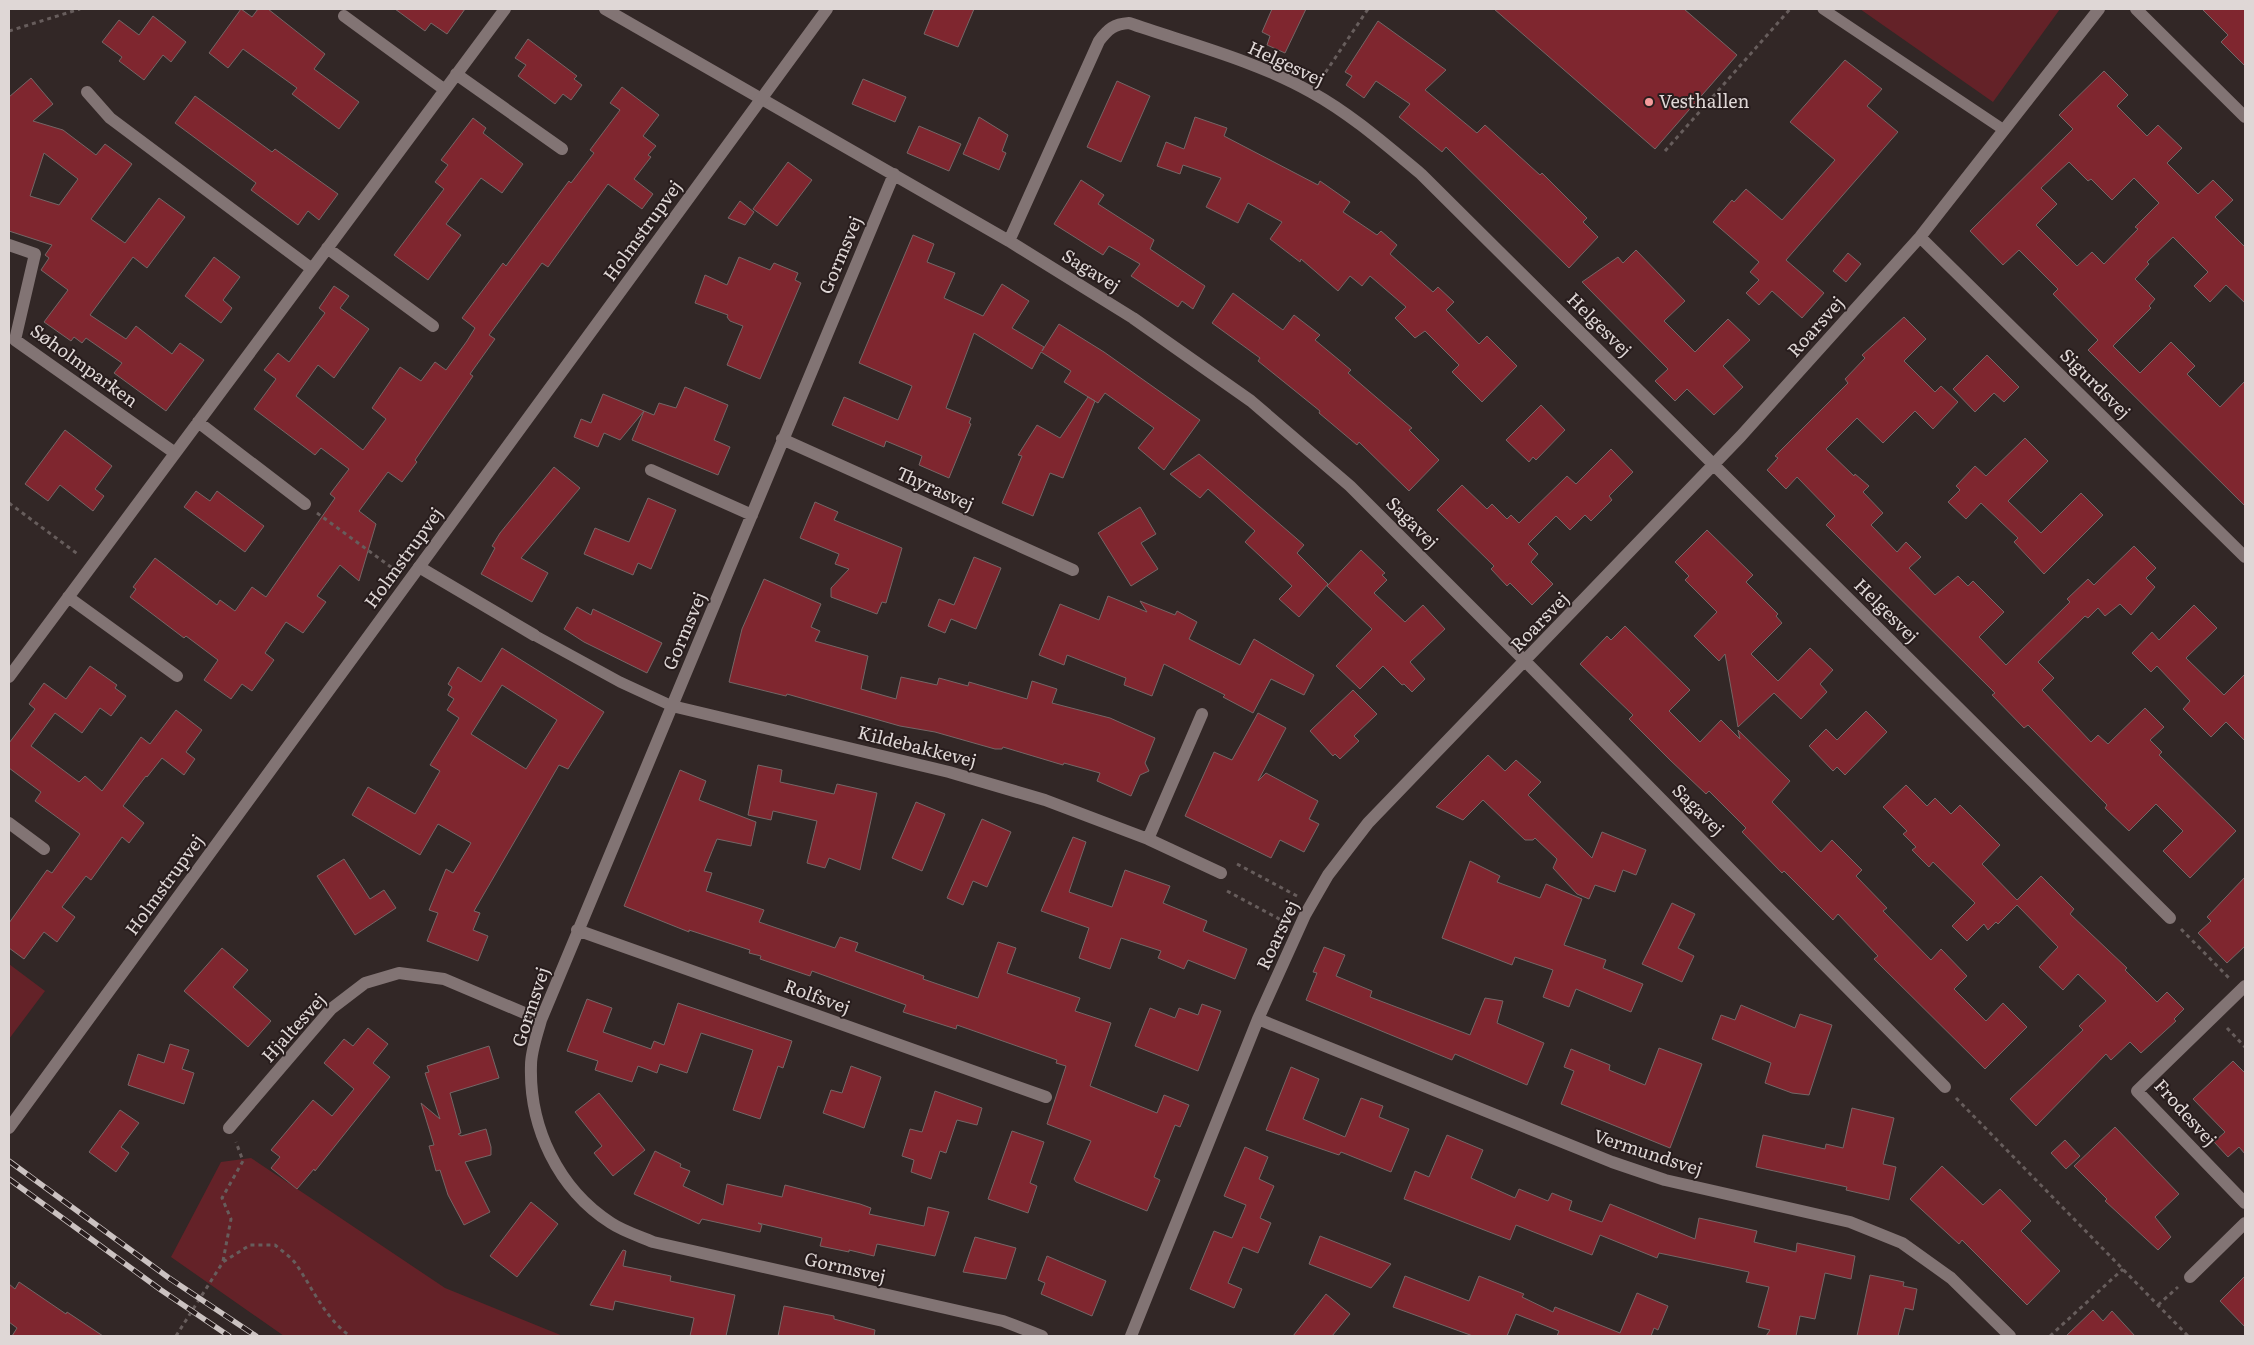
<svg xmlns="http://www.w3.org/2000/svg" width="2254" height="1345" font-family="Literata,serif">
	<rect width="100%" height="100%" fill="#322726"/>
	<!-- green -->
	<path fill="#642228" d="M1860 9H2060L1993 102Z
		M9 964 45 991 9 1039Z
		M251 1158 445 1288 563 1336H284L171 1257 221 1162Z"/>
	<!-- building -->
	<path fill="#7f262f" stroke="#756666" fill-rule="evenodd" d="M241 9 252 17 258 9H268L325 54 314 69 359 102 339 129 292 94 297 88 243 49 228 68 209 53Z
		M395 9H465L447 34 431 23 425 31Z
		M934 9H974L958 47 924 34Z
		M1272 9H1306L1285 53 1267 45 1270 36 1262 32Z
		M1494 9H1684L1737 55 1655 149Z
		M2202 9H2245V66L2221 42 2228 35Z
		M153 16 186 42 171 62 163 55 144 80 119 61 122 57 102 42 119 20 139 35Z
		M1378 21 1446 70 1425 90 1477 133 1485 125 1540 175 1542 173 1587 218 1583 222 1598 237 1569 268 1446 147 1442 152 1399 117 1410 104 1376 81 1364 98 1346 85 1352 76 1345 72Z
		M528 39 577 76 574 79 582 85 571 100 563 94 555 104 518 76 526 65 515 58Z
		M1845 60 1882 89 1867 106 1898 132 1786 260 1824 293 1802 318 1772 291 1759 305 1746 293 1759 280 1750 272 1759 262 1713 222 1732 200 1734 202 1746 189 1782 220 1835 160 1790 122Z
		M2104 71 2128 95 2117 106 2147 136 2158 125 2182 148 2167 163 2198 194 2213 180 2233 200 2215 217 2245 247V303L2226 285 2210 302 2194 286 2208 272 2173 237 2147 262 2149 264 2135 279 2155 299 2149 306 2151 308 2113 346 2140 373 2171 342 2195 366 2187 374 2220 407 2245 381V506L2088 350 2098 340 2053 294 2058 289 2019 250 2003 265 1970 231 2073 129 2059 115ZM2069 162 2088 181 2091 179 2112 200 2134 178 2159 203 2135 227 2138 229 2104 264 2092 252 2077 266 2036 225 2057 204 2041 188Z
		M31 78 53 104 33 121 63 130 96 155 105 144 132 164 91 219 125 243 159 198 185 217 147 268 133 257 90 315 126 339 136 326 172 354 180 343 204 360 166 411 114 373 122 363 86 338 82 343 74 337 71 341 44 322 68 290 41 270 49 258 45 255 52 245 9 231V97ZM44 153 78 179 59 205 30 196Z
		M863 79 906 97 895 122 852 104Z
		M1117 81 1150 96 1121 162 1087 147Z
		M622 87 659 115 643 136 656 146 648 155 651 157 634 179 653 194 642 209 608 184 548 267 542 263 489 335 495 339 470 374 473 376 415 460 417 462 402 482 388 472 359 511 376 524 359 581 340 565 317 596 326 602 303 633 286 622 265 653 274 660 252 691 242 684 231 699 204 680 218 660 186 636 184 638 130 597 136 589 133 587 155 558 217 605 220 600 235 611 252 587 266 597 335 498 330 494 349 469 321 448 315 455 254 409 276 379 264 370 278 353 289 362 325 313 319 308 334 286 349 296 340 308 369 329 334 378 318 365 296 396 363 450 386 419 372 408 400 367 421 381 435 362 446 370 467 341 475 328 462 318 503 263 506 266 569 181 571 183 594 153 590 150 620 110 610 103Z
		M195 96 272 152 275 149 338 194 319 220 308 211 298 225 251 190 256 183 175 123Z
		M979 117 1008 135 1002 151 1006 153 999 170 963 154Z
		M1195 117 1227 128 1224 136 1318 185 1320 181 1350 202 1343 212 1377 235 1381 231 1397 245 1390 254 1433 292 1438 287 1454 302 1446 310 1479 344 1487 336 1517 366 1482 402 1452 372 1459 365 1425 331 1415 338 1395 318 1406 307 1370 276 1362 286 1350 276 1338 291 1301 259 1300 262 1270 239 1282 222 1248 203 1238 223 1206 207 1221 178 1183 165 1180 174 1157 166 1166 142 1184 149Z
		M473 118 486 128 483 133 523 164 502 193 481 178 446 224 461 235 428 280 394 255 444 189 435 182 448 165 441 160Z
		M919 126 961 144 949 171 907 153Z
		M788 162 812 180 777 226 753 209Z
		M1081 180 1104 195 1098 204 1154 240 1150 249 1205 286 1193 309 1182 301 1178 307 1131 276 1140 264 1109 246 1103 255 1054 224Z
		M740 201 754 212 745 225 728 218Z
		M913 235 934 244 927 262 955 273 944 298 983 316 1002 284 1029 301 1012 328 1044 347 1042 351 1059 324 1104 352 1200 420 1164 470 1138 448 1154 428 1105 393 1098 403 1064 382 1071 371 1041 352 1032 369 974 333 946 408 971 418 969 423 971 424 949 478 919 465 922 456 886 441 884 447 832 425 844 397 898 420 912 386 859 363Z
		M1636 250 1685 301 1664 321 1695 352 1728 319 1750 340 1723 366 1743 387 1714 415 1687 389 1675 401 1655 381 1668 369 1582 282 1618 257 1623 263Z
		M1848 253 1861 264 1846 282 1833 271Z
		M214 257 240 277 223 300 232 308 221 323 185 296Z
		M739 257 770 270 774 263 798 273 795 280 801 283 760 379 727 365 743 326 730 321 727 317 728 315 695 303 705 275 727 285Z
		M1233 293 1283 330 1294 315 1320 335 1315 340 1351 370 1348 373 1412 428 1409 430 1439 460 1409 491 1359 442 1357 445 1319 413 1320 411 1258 361 1260 358 1212 323Z
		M1904 317 1926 339 1904 361 1935 392 1941 386 1958 402 1933 429 1915 411 1883 443 1857 418 1826 449 1854 476 1855 474 1869 486 1863 492 1883 513 1871 525 1897 552 1906 542 1921 557 1909 568 1935 595 1958 576 1968 586 1973 581 2004 612 1979 637 2006 665 2070 602 2067 599 2088 579 2094 585 2134 546 2156 568 2146 578 2155 587 2131 615 2120 604 2105 616 2098 608 2088 618 2085 616 2038 662 2054 678 2042 690 2091 742 2098 735 2108 744 2145 708 2164 727 2150 740 2162 752 2159 755 2236 831 2190 878 2163 851 2183 831 2156 804 2129 831 2105 808 2107 805 2028 725 2024 728 1992 695 1995 693 1826 525 1835 516 1797 477 1786 489 1767 470 1778 458 1775 456 1848 383 1845 379 1865 358 1862 355Z
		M1987 355 2019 387 2004 402 1994 393 1975 412 1953 389Z
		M685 387 728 405 714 440 730 447 718 475 632 440 644 411 654 415 659 403 676 408Z
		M603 394 644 411 620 440 604 433 598 447 574 437 581 419 591 423Z
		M1088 397 1095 401 1063 478 1050 473 1033 516 1002 503 1022 456 1018 455 1037 425 1060 438Z
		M1541 405 1565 430 1536 460 1533 457 1529 462 1506 440Z
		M65 430 112 466 95 489 104 496 93 511 60 485 48 501 25 484Z
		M2025 438 2048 461 2008 501 2041 533 2081 493 2103 515 2044 574 2014 542 2018 538 1981 503 1966 519 1948 502 1960 490 1956 486 1975 466 1986 476Z
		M1611 449 1633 472 1609 496 1612 500 1591 521 1585 515 1570 530 1556 516 1528 544 1538 554 1531 562 1553 584 1532 605 1510 583 1507 586 1491 569 1494 566 1437 510 1462 485 1487 509 1492 504 1507 519 1511 515 1519 523 1567 476 1576 484Z
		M1199 454 1304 545 1297 553 1328 584 1299 617 1279 599 1292 586 1245 542 1255 531 1208 489 1200 498 1170 474Z
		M554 467 580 488 521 558 548 573 532 602 481 574 495 548 492 546 500 533Z
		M196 491 210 501 217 491 264 526 245 552 184 507Z
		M648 498 676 510 651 569 638 563 633 575 584 554 595 528 629 542Z
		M815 502 838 512 834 520 902 548 886 603 882 602 877 614 831 597V588L849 569 835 564 839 554 800 538Z
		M1140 507 1156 534 1141 543 1158 569 1131 586 1098 533Z
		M1707 530 1753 575 1746 582 1778 614 1776 616 1782 623 1751 654 1778 681 1810 648 1833 670 1820 684 1827 692 1801 719 1774 693 1738 727 1725 654 1719 661 1694 636 1717 612 1685 580 1689 576 1675 562Z
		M1361 550 1385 573 1382 575 1387 580 1374 593 1405 622 1423 605 1445 629 1410 662 1425 679 1412 692 1404 684 1402 685 1383 666 1360 689 1336 666 1372 629 1327 586Z
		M974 557 1001 568 976 629 951 619 945 633 928 626 939 599 954 605Z
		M764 579 821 604 811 627 820 631 815 641 868 656 861 689 896 699 901 677 937 685 939 678 968 686 969 682 1027 699 1032 681 1057 689 1052 703 1110 718 1155 738 1145 763 1149 771 1140 775 1131 796 1097 781 1100 773 1064 763 1063 765 1003 747 1002 749H995L935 732 900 726 787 694 786 696 729 682 742 629Z
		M1108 596 1147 612 1140 601 1175 615 1177 611 1197 622 1189 639 1240 665 1254 639 1314 675 1304 695 1271 679 1253 713 1223 697 1225 695 1164 664 1152 696 1124 685 1126 678 1067 655 1064 665 1039 655 1060 604 1099 620Z
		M2194 605 2217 628 2186 658 2224 695 2245 674V741L2226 722 2211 737 2183 709 2190 701 2157 666 2151 672 2132 653 2152 632 2159 640Z
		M577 607 591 615 593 609 662 643 647 673 584 642 564 629Z
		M1625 626 1690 690 1669 711 1700 742 1721 720 1740 739 1738 730 1790 781 1772 802 1821 852 1832 840 1862 870 1856 876 1887 908 1883 911 1931 960 1941 949 1967 976 1954 989 1986 1021 2003 1003 2027 1027 1985 1069 1874 959 1878 956 1838 914 1833 920 1784 871 1782 873 1742 832 1746 828 1709 791 1706 794 1670 760 1629 719 1633 715 1580 664 1607 636 1611 640Z
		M502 648 604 712 568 769 559 765 474 911 480 913 473 930 488 936 478 961 427 941 438 913 429 910 446 869 453 873 471 843 438 824 420 855 352 815 368 787 415 814 440 771 430 765 459 718 447 710 454 699 448 695 452 687 448 684 458 667 481 682ZM502 685 557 720 526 769 471 734Z
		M90 666 117 685 115 688 126 696 111 716 100 708 82 733 55 713 31 746 79 782 85 776 102 791 141 737 150 744 176 710 202 730 186 752 195 759 184 775 162 758 147 777 146 776 123 806 144 823 129 843 122 837 91 880 86 876 62 907 75 917 57 942 44 932 24 959 9 948V923L47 870 52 873 80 834 35 801 41 792 9 768V743L35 709 29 704 44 683 66 699Z
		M1353 690 1377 714 1354 736 1359 741 1340 759 1335 754 1333 756 1310 731Z
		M1866 711 1887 732 1845 775 1837 767 1833 771 1809 746 1826 729 1837 740Z
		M1258 713 1286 728 1258 781 1266 773 1318 801 1309 819 1319 824 1304 852 1280 840 1271 858 1185 816 1214 752 1232 760Z
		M1488 755 1505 771 1516 760 1541 782 1528 795 1592 858 1602 832 1646 850 1636 875 1623 870 1615 892 1595 885 1589 899 1577 894 1553 868 1557 859 1535 838 1533 840H1525L1483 800 1463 820 1436 807Z
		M758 765 782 770 780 782 834 794 837 784 877 793 860 870 829 858 825 868 807 863 817 821 773 811 771 820 748 815Z
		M680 770 706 781 699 800 756 822 751 846 717 839 704 871 712 873 706 891 764 910 759 922 835 948 840 937 858 943 855 951 924 976 923 979 978 998 998 942 1016 948 1007 973 1080 998 1075 1011 1111 1023 1090 1086 1157 1113 1164 1095 1189 1105 1180 1127 1175 1125 1154 1177 1160 1180 1147 1211 1076 1182 1074 1179 1091 1141 1047 1124 1066 1066 1056 1063 1057 1060 957 1025 956 1029 903 1012 906 1005 812 971 810 976 760 959 761 956 749 953 750 950 689 930V932L624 906Z
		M1906 785 1927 806 1935 798 1951 814 1960 805 2000 845 1982 864 2017 900 2041 876 2074 909 2070 914 2127 968 2125 970 2157 1002 2167 992 2184 1009 2174 1019 2176 1021 2141 1053 2130 1042 2111 1060 2106 1054 2036 1126 2010 1099 2083 1030 2079 1026 2106 1001 2078 974 2063 990 2039 967 2058 947 2017 905 1998 924 1996 922 1988 930 1984 924 1967 941 1952 926 1975 903 1933 862 1929 867 1912 850 1916 847 1903 834 1907 831 1883 807Z
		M916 802 945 814 922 871 892 858Z
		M982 819 1011 832 987 887 973 881 963 905 947 898Z
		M1073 837 1086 842 1069 892 1112 907 1125 870 1170 886 1163 903 1207 921 1203 931 1247 949 1235 979 1188 960 1184 969 1158 958 1161 951 1121 938 1110 969 1079 958 1089 928 1041 911Z
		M344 859 370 899 384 890 396 908 355 935 317 876Z
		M1470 861 1500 876 1497 882 1540 898 1546 884 1582 899 1564 945 1606 960 1603 968 1643 984 1631 1012 1576 989 1569 1007 1543 997 1553 970 1515 957 1512 965 1442 938Z
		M2245 877V946L2227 963 2198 933 2211 921 2207 917Z
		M1672 903 1695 914 1678 948 1694 956 1682 982 1642 964Z
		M1324 947 1345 955 1336 976 1372 991 1370 997 1470 1035 1485 998 1503 1001 1497 1023 1544 1043 1527 1085 1455 1054 1452 1060 1306 1000 1317 973 1313 972Z
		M222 948 248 970 233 987 271 1021 248 1047 184 991Z
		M587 999 612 1008 603 1032 651 1049 654 1041 664 1045 678 1003 792 1041 783 1068 778 1066 760 1119 733 1110 753 1050 701 1033 687 1073 660 1064 657 1073 638 1066 632 1082 595 1070 598 1061 567 1051Z
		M1202 1004 1221 1011 1198 1071 1135 1046 1150 1008 1175 1018 1179 1008 1198 1015Z
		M1741 1005 1795 1028 1800 1014 1832 1025 1809 1095 1792 1093 1765 1083 1771 1063 1712 1039 1721 1015 1735 1020Z
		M368 1028 388 1044 373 1063 390 1077 315 1171 314 1169 297 1189 271 1168 280 1157 271 1150 313 1100 332 1116 354 1089 324 1063 344 1039 353 1046Z
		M170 1044 189 1050 182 1069 194 1073 184 1104 128 1085 138 1054 164 1063Z
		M489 1046 499 1078 450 1093 461 1133 458 1134 461 1136 486 1129 491 1147V1155L465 1162 490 1212 464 1225 448 1195 440 1170 436 1171 429 1146 434 1145 421 1103 440 1119 425 1073 429 1072 427 1066Z
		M1659 1048 1702 1064 1670 1148 1561 1104 1574 1071 1564 1067 1571 1049 1610 1065 1609 1070 1645 1085Z
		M2233 1061 2245 1073V1154L2239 1147 2228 1157 2214 1142 2225 1132 2193 1099Z
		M851 1066 881 1077 864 1128 823 1113 831 1090 842 1093Z
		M1291 1067 1319 1079 1303 1119 1345 1137 1361 1098 1383 1106 1379 1117 1409 1129 1391 1172 1341 1152 1339 1155 1266 1130Z
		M935 1091 982 1108 977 1125 957 1120 946 1153 940 1151 931 1179 911 1172 914 1160 902 1156 910 1129 922 1132Z
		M599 1093 645 1150 613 1176 594 1153 602 1146 575 1112Z
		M1852 1108 1894 1118 1883 1164 1896 1167 1889 1200 1846 1190 1847 1187 1756 1167 1763 1135 1825 1149 1826 1144 1843 1148Z
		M120 1110 139 1123 121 1147 129 1153 116 1172 89 1152Z
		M2115 1127 2179 1194 2155 1217 2171 1237 2158 1250 2105 1201 2107 1199 2074 1166Z
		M1012 1131 1044 1142 1030 1183 1037 1186 1028 1213 988 1199Z
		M1447 1135 1483 1150 1471 1178 1515 1198 1519 1189 1548 1201 1552 1193 1572 1201 1569 1210 1602 1222 1610 1204 1695 1239 1699 1218 1757 1231 1754 1242 1796 1252 1797 1243 1855 1256 1851 1279 1825 1273 1815 1319 1800 1316 1796 1336H1766L1770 1330 1758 1327 1769 1287 1746 1282 1749 1272 1659 1253 1657 1258 1600 1235 1592 1255 1516 1225 1510 1240 1404 1199 1415 1171 1429 1177Z
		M2065 1140 2080 1156 2066 1169 2051 1153Z
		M1245 1147 1268 1157 1259 1179 1274 1186 1260 1218 1271 1223 1258 1253 1243 1247 1228 1283 1242 1289 1234 1308 1190 1289 1214 1231 1232 1238 1246 1205 1224 1196Z
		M655 1151 681 1164 680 1167 690 1171 683 1186 723 1205 727 1184 782 1197 785 1185 860 1204 871 1208 869 1214 924 1226 928 1207 949 1212 935 1256 877 1244 874 1256 849 1250V1252L820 1246 822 1238 758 1223 762 1225 760 1232 702 1219 699 1224 634 1194Z
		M1942 1166 1983 1205 2000 1189 2031 1221 2021 1231 2060 1271 2027 1305 1962 1240 1959 1244 1910 1199Z
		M531 1202 558 1224 517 1277 490 1256Z
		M1320 1236 1391 1264 1371 1288 1309 1264Z
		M975 1237 1016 1248 1006 1279 963 1272Z
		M623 1250 626 1251 623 1266 671 1276 670 1281 735 1295 726 1336H690L694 1318 615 1301 613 1310 590 1305Z
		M1047 1256 1106 1281 1092 1316 1041 1294 1045 1283 1038 1280Z
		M1870 1275 1904 1282 1903 1286 1917 1289 1913 1310 1905 1308 1898 1336H1857Z
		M1405 1276 1469 1301 1479 1276 1524 1294 1522 1297 1553 1312 1555 1307 1620 1333 1637 1293 1668 1306 1658 1330 1654 1328 1651 1336H1557L1559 1331 1516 1314 1507 1336H1473L1393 1307Z
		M2245 1276V1327L2220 1301Z
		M19 1282 66 1314 67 1312 103 1336H12L17 1328 9 1322V1284L15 1289Z
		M1326 1294 1350 1314 1332 1336H1293Z
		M784 1306 834 1316V1319L875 1330 874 1336H778Z
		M2093 1310 2103 1321 2112 1311 2135 1336H2066Z"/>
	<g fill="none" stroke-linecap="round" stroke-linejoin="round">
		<!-- path -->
		<path stroke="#675d5c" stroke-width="3" stroke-dasharray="4 4" stroke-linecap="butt" d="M9 31 80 9
			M1321 79 1368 9
			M1665 151 1790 9
			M9 503 79 555
			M317 513 395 570
			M1237 864 1297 896
			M1227 891 1283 921
			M2181 929 2229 978
			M2227 1028 2245 1047
			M1956 1098 2188 1336
			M223 1261 231 1219 222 1198 243 1161 236 1142
			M2158 1305 2178 1287
			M176 1336 223 1262 250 1245H275C282 1251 291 1257 296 1264 313 1289 325 1318 350 1336
			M2050 1336 2123 1269"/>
		<!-- service -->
		<path stroke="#827474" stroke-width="11" d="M1823 9 2004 130
			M534 635 620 682 672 706"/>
		<!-- minor -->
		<path stroke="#827474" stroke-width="12" d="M605 9 1009 241 1133 318 1251 401 1350 486 1519 655 1945 1087
			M2136 9 2245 117
			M344 16 445 90
			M456 74 562 149
			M87 92 110 118 312 269
			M894 174 541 1020C537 1035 531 1051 531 1065 529 1127 558 1189 611 1223 623 1231 639 1236 653 1242L1003 1321 1042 1336
			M1920 237 2245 557
			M1009 241 1099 41C1108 29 1114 24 1129 23 1190 44 1254 60 1311 92 1351 114 1386 145 1421 174L2170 918
			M9 245 35 254 15 340 175 453
			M327 248 433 326
			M198 422 305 504
			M782 439 1073 570
			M651 470 752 515
			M419 567 534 635
			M68 597 177 676
			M9 677 505 9
			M672 706 949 772 1045 800 1148 839 1221 873
			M9 823 44 849
			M1148 839 1202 714
			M577 930 1046 1097
			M2245 986 2137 1091 2245 1203
			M1258 1019 1612 1162 1665 1180 1850 1222 1902 1243 1951 1278 2010 1336
			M229 1128 331 1009 365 983 399 973 444 979 541 1020
			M2190 1277 2245 1223
			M1131 1336 1258 1019 1305 915 1328 875 1368 823 1741 436 1920 237 2099 9"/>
		<!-- tertiary -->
		<path stroke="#827474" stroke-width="12" d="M9 1128 827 9"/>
		<defs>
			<path id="rail" d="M9 1161 169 1278 256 1336
				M9 1179 161 1290 229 1336"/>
		</defs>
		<!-- rail casing -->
		<use href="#rail" stroke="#cbc2c1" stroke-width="5.5"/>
		<!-- rail -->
		<use href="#rail" stroke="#281d1d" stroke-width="4" stroke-dasharray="11" stroke-linecap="butt"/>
	</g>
	<!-- markers -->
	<circle fill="#f59b9c" stroke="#281d1d" stroke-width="2" cx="1649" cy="102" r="5"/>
	<g text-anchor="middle" stroke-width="4" stroke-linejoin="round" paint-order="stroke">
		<!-- street labels -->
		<g font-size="18" fill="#dfd7d6" stroke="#281d1d">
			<text transform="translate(1286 64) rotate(25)" y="6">Helgesvej</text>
			<text transform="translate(643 231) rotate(-54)" y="6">Holmstrupvej</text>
			<text transform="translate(841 255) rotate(-67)" y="6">Gormsvej</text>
			<text transform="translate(1091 271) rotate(32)" y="6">Sagavej</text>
			<text transform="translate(1599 325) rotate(45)" y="6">Helgesvej</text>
			<text transform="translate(1816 327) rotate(-48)" y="6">Roarsvej</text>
			<text transform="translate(84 366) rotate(36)" y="6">Søholmparken</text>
			<text transform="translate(2095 384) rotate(45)" y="6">Sigurdsvej</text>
			<text transform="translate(935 489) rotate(24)" y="6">Thyrasvej</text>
			<text transform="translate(1412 523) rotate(45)" y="6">Sagavej</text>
			<text transform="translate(404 558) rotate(-54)" y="6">Holmstrupvej</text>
			<text transform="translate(1886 611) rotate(45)" y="6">Helgesvej</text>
			<text transform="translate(1540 622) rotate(-46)" y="6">Roarsvej</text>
			<text transform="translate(685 631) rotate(-67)" y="6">Gormsvej</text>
			<text transform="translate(917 747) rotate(14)" y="6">Kildebakkevej</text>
			<text transform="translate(1698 810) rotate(45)" y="6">Sagavej</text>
			<text transform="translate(165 885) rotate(-54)" y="6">Holmstrupvej</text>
			<text transform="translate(1278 935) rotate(-65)" y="6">Roarsvej</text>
			<text transform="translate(817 997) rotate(20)" y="6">Rolfsvej</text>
			<text transform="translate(531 1007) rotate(-72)" y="6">Gormsvej</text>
			<text transform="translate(294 1028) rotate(-48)" y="6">Hjaltesvej</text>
			<text transform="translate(2185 1113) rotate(48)" y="6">Frodesvej</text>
			<text transform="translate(1648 1153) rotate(18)" y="6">Vermundsvej</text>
			<text transform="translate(845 1268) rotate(13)" y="6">Gormsvej</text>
		</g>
		<!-- poi labels -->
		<g font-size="18" fill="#dfd7d6" stroke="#281d1d" text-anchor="start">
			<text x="1659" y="108">Vesthallen</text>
		</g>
	</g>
	<!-- border -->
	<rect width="2254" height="1345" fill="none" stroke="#dfd7d6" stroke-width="20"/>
</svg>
